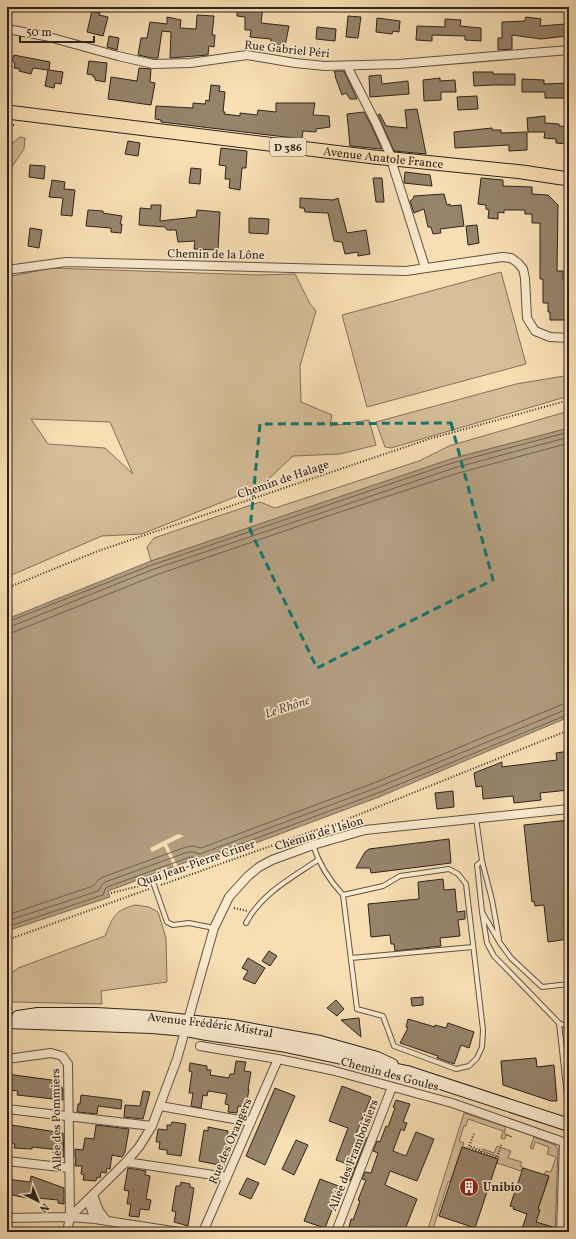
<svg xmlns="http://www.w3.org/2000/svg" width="576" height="1239" font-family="Vollkorn,serif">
	<rect width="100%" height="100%" fill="#f7deb3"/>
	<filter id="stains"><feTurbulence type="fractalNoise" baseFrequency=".005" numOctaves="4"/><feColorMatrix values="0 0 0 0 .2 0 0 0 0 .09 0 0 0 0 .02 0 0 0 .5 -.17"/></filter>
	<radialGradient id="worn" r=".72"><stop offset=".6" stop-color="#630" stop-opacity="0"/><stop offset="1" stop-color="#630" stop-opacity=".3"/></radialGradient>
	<!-- green -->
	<path fill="#d5be99" stroke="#81705a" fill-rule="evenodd" d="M20 137 25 138 24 149 9 171 7 232V148Z
		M51 268 258 275 295 274 310 304 316 311 300 366 301 402 332 415 330 426 369 420 376 445 340 454 293 456 260 487 142 534 102 536 7 577V277ZM31 419 110 422 133 474 105 448 48 444Z
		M501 272 526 364 367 407 342 315Z
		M564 376H569V396L391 448 385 447 376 422 516 384Z
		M569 411V428L451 459 151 561 147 547 154 538 260 502 275 508 419 461 449 446Z
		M135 905 149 907 158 912 166 938 167 982 101 991 102 1004 13 1002 7 996V977L18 968 105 936C113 917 114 911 135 905Z
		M464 1113 506 1127 504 1133 512 1137 506 1135 505 1139 501 1138 503 1131 468 1119 466 1126H464L459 1141 464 1143 450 1182H448L432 1232H427Z
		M534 1137 555 1145 558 1149 555 1232 551 1227 532 1221 538 1214 540 1210 538 1209 549 1177 544 1175 546 1171 551 1172 556 1157 547 1154 549 1147 535 1142 533 1149 530 1148Z
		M497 1146 511 1151 508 1158 522 1162 520 1166 523 1167 521 1171 497 1163 499 1157 482 1151 483 1149 494 1153Z"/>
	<!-- water -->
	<path fill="#b29e80" stroke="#7d6d58" d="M569 428V717L379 797 194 866 192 860 108 891 110 897 7 931V619L151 561 324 502 451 459Z"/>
	<!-- pier -->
	<path fill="#f7deb3" d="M178 834 184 836 167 844 178 867 175 869 164 846 152 852 150 848Z"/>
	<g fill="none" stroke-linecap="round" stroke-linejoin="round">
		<!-- shore -->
		<path stroke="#70604e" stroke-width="1" d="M7 622 152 565 325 506 452 463 569 432
			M7 627 12 626 154 569 327 511 454 468 569 437
			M7 633 14 632 156 575 328 516 455 474 569 443
			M7 915 93 886 98 880 103 877 186 847 193 846 201 848 374 783 563 704 569 703
			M7 921 98 891 102 885 105 882 188 852H193L200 854 376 788 565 710 569 709
			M7 927 103 895 105 889 107 887 190 857H193L198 860 378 793 569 714"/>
	</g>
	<!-- building -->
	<path fill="#96846b" stroke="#2d231c" d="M237 7H263L261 23 289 26 285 46 271 44V39L250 37 251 30H245V17L237 16Z
		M92 11 100 13 99 15 108 17 103 36 87 32Z
		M197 15 214 16 212 35H215L214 47 209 46 208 55 170 58 171 32 162 31 158 58H152L138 55 141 38H147L150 22 167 24V17L181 20 180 28 196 29Z
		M348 16 361 17 358 38 346 37Z
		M526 17 541 19 540 26 566 24 567 36 541 39 512 35V49L498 50V38H502V22L525 21Z
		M377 18 400 21 399 32 393 31 392 34 376 32Z
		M445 19 461 20 460 26 481 28V41L465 40V36L432 35V41L416 40 417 26 445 27Z
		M317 27 336 29 335 41 316 39Z
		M109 36 119 38 117 50 107 47Z
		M14 55 50 62 49 70 63 72 61 84 55 83 54 88 45 86 48 70 33 68 31 74 19 71 20 69 14 68 15 64 12 60Z
		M89 61 107 63 105 82 95 80V77H93V75L87 74Z
		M139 68 151 69 150 82 155 83 151 105 108 99 111 77 137 81Z
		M334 71H344L357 99H350L346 93 342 95 335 76H336Z
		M473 72H493V74H515V85H493L474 86Z
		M381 75 382 84 408 81 409 94 370 97 369 76Z
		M440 78V81L455 80 456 92H441V100L424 101 423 80Z
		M522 79 544 80V84L569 83V98H545V92H522Z
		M211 85 220 86 219 91 225 92 223 112H225L224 114 240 116V113L257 115 258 110 276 112V103H315L313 115 329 116 330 127 316 129V132L303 131 302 139 161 122V120L155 119 156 106 193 108V103L205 104 206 100 209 101Z
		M477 96 478 109 458 110 457 97Z
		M417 109 426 154 394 151 378 115 380 114 386 126 407 128 405 110Z
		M364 112 371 125 382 149 350 146 347 114Z
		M545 116V123L559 124V126L568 127 567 144 556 143V139L544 138 545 132H528L527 118Z
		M492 128V130H501V133L527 132V150L509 151V145L455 148 454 132Z
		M128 141 140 143 138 156 125 154Z
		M221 148 247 151 246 168H242L240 190 229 188 230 179H225L226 166 219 165Z
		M30 165 45 166 44 179 29 177Z
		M191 168 201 169 200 184 189 183Z
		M405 172 430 175 432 186 404 183Z
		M373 178H382L384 202H376Z
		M481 178 503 180V186L532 187V194L548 195 558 205 557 271H563V279H569V320H550V312H548V303H543V279H540V223H532V214H525V210H504V213L498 212V219L488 218 489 210 486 209V205L478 204Z
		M52 180 65 182 64 189 75 190 72 216 61 215 63 198 49 197Z
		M444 194 447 205 450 204V206L461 205 464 226 440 229 441 233 433 234 431 227H428L424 209 414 213 410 201 413 199 414 196Z
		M300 198 333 200 338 198 347 233 366 230 370 254 358 256V252L345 254 342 242 334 241 328 213 305 212 304 208H300Z
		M151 205H161L160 221 196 217 197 210 220 212 218 250 194 249 195 241 178 242 176 230H167L165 227 139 225 140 208 151 209Z
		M88 210 103 211V213L122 216 120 224H122L121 233 111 232V228L86 226Z
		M249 218 269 219 268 234 249 233Z
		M477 225 479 243 468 245 466 226Z
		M30 228 42 230 39 248 28 246Z
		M569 751V790L540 793 541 800 514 803 513 796 483 799 482 786 476 787 474 773 502 762V767L557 760 556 753Z
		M453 791 454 807 437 809 435 793Z
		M569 820V939L548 942 544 905 535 906 534 901 532 902 524 825Z
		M449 839 451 863 371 873 370 868H356L365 852 369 849Z
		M443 879 444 890 455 889 457 912 465 911V919L458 920 460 936 440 938 441 946 395 951 394 944H391L390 935 371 937 368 904 419 899 418 882Z
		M269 951 277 956 270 966 262 961Z
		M248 958 265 968 255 984 243 979 248 971 242 968Z
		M423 997V1005L412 1006 411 998Z
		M336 1000 344 1009 337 1016 327 1008Z
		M359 1018 361 1037 341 1020Z
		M408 1019 435 1027V1025L446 1028 448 1023 474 1032 469 1048 461 1045 454 1064 437 1058 438 1056 400 1043 408 1028 406 1027Z
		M536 1058 537 1067 554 1065 557 1101H551L503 1085 501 1061Z
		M236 1061 246 1062 244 1071 251 1072 248 1089H249L246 1107 238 1106 237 1113 228 1112 229 1105 225 1104 227 1094 208 1091 207 1096 203 1095 201 1108 191 1106 193 1093H189L192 1072 189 1071 190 1063 207 1066V1070H211L210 1075 229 1078 230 1074H234Z
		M7 1074 59 1081V1086L62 1087V1089H63V1100L17 1095 18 1091 7 1090Z
		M342 1086 371 1097 356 1134 367 1138 350 1181 342 1178 347 1164 336 1160 348 1128 329 1121Z
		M275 1088 295 1096 265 1165 246 1156Z
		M143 1091 150 1092 143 1119 124 1117 125 1105 140 1106Z
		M81 1095 122 1100 121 1109 98 1106 97 1114 77 1112 78 1104H80Z
		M396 1100 410 1104 403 1122 407 1123 404 1131 401 1129 393 1151 406 1156 416 1132 434 1139 417 1181 390 1171 385 1185 417 1199 404 1232H364L349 1227 351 1219 353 1220 360 1201 358 1200 366 1180 362 1179 365 1172 371 1173 378 1153 373 1151 377 1141 380 1142 386 1126 388 1127 395 1108 393 1107Z
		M172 1122 186 1124 181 1156 167 1154V1150L159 1149 160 1142H156L158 1129 167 1130V1125H171Z
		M11 1125 63 1133 64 1157 59 1156 60 1150 32 1147V1149L14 1148 15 1144 7 1143V1128H11Z
		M96 1125 129 1129 125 1152 122 1157 112 1155 110 1169 107 1168 106 1173 101 1172 100 1178 97 1177 96 1181 83 1180 84 1175 81 1174 82 1166H75L76 1158H75V1149L83 1150 85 1138 94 1139Z
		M208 1127 228 1131 227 1142 232 1143 231 1152 226 1151 224 1166 199 1161 204 1130 208 1131Z
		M296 1140 308 1145 294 1175 282 1169Z
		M462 1147 498 1159 475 1228 439 1216Z
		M128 1168 146 1171 145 1175 150 1176 146 1199 151 1200 149 1210 140 1209 139 1217 129 1216 131 1204H127L129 1191 124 1190Z
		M523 1168 549 1176 538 1209 540 1210 536 1222 556 1228V1232H521L527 1214 513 1209 514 1207 510 1206Z
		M31 1176 64 1188V1204L58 1203V1200L37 1198V1200L7 1194V1179L30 1182Z
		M247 1178 259 1183 251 1199 239 1194Z
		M320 1179 341 1187 325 1228 304 1221Z
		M181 1182 190 1184V1187L194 1188 188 1226 174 1222 176 1212 172 1211 176 1186H180Z"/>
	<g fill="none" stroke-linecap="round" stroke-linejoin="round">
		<defs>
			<path id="service" d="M569 217 567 263H569
				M476 818 482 861 492 900 499 939
				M313 845C319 864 329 880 343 895L357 1009 383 1016 394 1046 456 1069 469 1066 477 1058 482 1047 483 1030 466 884 458 874 449 869 400 876 383 886 343 895
				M482 861 477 865 482 912 500 943 511 958 542 987 569 984
				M153 882 167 922 173 925 189 923 214 928
				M482 912 487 943 494 956 559 1023 567 1096 569 1103
				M246 923C261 894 291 878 318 860
				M351 958 473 947
				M559 1023 569 1027"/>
			<path id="minor" d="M7 29 45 36 118 56 153 64 190 63 247 55 295 63 325 66 399 64 569 50
				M348 66 350 72 376 123 392 159 393 166 425 267
				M7 270 66 262 406 271 502 257 511 258 518 263 523 269 525 278 527 318 535 331 550 337 569 338
				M200 1046 278 1059 331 1070 452 1103 569 1144
				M7 1059 51 1053 62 1056 68 1064 70 1217
				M160 1106 251 1122
				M7 1109 152 1126
				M7 1161 69 1168
				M126 1162 227 1177
				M93 1195 99 1211 107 1221
				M88 1201 95 1219
				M7 1218 70 1217 95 1219 179 1232
				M67 1232 70 1217 126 1162 139 1147 152 1126 177 1059 214 928 229 897 248 876 259 867 272 860 313 845 365 830 569 809
				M203 1232 278 1059
				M336 1232 392 1087
				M561 1232 564 1142"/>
			<g id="secondary">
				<path id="s1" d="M18 1017 38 1014H96L152 1017 232 1026 320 1042 377 1058 392 1065"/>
				<path d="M7 1022 152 1027 186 1030 207 1034 281 1045 407 1072 569 1125"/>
			</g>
			<g id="primary">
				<path id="s2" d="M7 112 374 157 522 172 569 179"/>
			</g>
		</defs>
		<!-- service casing -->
		<use href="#service" stroke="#605242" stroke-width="6"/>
		<!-- minor casing -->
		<use href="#minor" stroke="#605242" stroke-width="10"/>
		<!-- secondary casing -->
		<use href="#secondary" stroke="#2d231c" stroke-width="14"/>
		<!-- primary casing -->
		<use href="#primary" stroke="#2d231c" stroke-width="15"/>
		<!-- path -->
		<path stroke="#2d231c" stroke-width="2" stroke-dasharray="1 2" stroke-linecap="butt" d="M7 125H14
			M7 588 98 551 429 439 569 400
			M158 879 192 865
			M161 885 358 815 569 730
			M111 893 147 884
			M234 908 247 911
			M7 940 149 889
			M464 1148 465 1147 481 1152V1150L469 1146 474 1134
			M481 1152 497 1158
			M497 1157 502 1143"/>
		<!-- service -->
		<use href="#service" stroke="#faeace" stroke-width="4"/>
		<!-- minor -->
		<use href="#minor" stroke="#faeace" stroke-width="8"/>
		<!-- secondary -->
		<use href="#secondary" stroke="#faeace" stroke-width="12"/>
		<!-- primary -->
		<use href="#primary" stroke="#f7deb3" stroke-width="13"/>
	</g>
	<!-- marked area -->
	<path fill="none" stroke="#0f766e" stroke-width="3" stroke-dasharray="8 5" stroke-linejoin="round" d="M451 423 493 580 317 668 250 530 260 424Z"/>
	<!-- icons -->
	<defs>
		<symbol id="building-disc" viewBox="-11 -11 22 22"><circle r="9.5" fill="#8f2418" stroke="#faeace"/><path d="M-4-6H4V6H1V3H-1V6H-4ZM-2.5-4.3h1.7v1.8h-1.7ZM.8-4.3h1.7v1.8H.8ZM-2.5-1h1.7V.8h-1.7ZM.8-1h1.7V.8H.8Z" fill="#fff"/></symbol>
	</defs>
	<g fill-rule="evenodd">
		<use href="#building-disc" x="458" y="1176" width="22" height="22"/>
	</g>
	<g text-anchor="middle" stroke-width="3.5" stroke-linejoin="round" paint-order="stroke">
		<!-- shield labels -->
		<rect fill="#faeace" stroke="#6a5f51" stroke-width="1" x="270" y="138" width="36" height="18" rx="3"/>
		<g font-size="11" font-weight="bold" fill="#2d231c">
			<text x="288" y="151">D 386</text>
		</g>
		<!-- street labels -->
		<g font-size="12" fill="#2d231c" stroke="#faeace">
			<text transform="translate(287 49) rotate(6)" y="4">Rue Gabriel Péri</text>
			<text dy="4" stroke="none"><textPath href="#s2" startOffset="379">Avenue Anatole France</textPath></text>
			<text transform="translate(216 254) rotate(1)" y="4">Chemin de la Lône</text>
			<text transform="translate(283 479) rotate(-19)" y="4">Chemin de Halage</text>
			<text transform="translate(319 833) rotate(-17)" y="4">Chemin de l'Islon</text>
			<text transform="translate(196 863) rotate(-19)" y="4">Quai Jean-Pierre Criner</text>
			<text dy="4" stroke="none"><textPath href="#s1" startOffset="193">Avenue Frédéric Mistral</textPath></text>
			<text transform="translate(390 1074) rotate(15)" y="4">Chemin des Goules</text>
			<text transform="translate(56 1120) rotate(-91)" y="4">Allée des Pommiers</text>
			<text transform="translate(230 1141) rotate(-67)" y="4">Rue des Orangers</text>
			<text transform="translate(353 1155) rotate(-69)" y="4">Allée des Framboisiers</text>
		</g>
		<!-- poi labels -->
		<g font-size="12" font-weight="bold" fill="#2d231c" stroke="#faeace" text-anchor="start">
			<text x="483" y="1191">Unibio</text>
		</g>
		<!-- water labels -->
		<g font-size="13" font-style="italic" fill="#5c4e3f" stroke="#faeace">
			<text transform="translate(287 706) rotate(-18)" y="5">Le Rhône</text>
		</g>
	</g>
	<!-- margin -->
	<rect width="576" height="1239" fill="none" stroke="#f7deb3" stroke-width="24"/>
	<rect x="8" y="8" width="560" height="1223" fill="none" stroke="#2d231c" stroke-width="2"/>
	<rect x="12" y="12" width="552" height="1215" fill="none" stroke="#2d231c"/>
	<!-- north arrow -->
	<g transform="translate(38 1201) rotate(137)" stroke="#faeace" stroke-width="3" paint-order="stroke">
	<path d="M0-3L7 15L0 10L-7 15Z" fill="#2d231c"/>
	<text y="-6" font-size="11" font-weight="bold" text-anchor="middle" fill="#2d231c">N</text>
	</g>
	<!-- scale -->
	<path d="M20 36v6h74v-6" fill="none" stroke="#2d231c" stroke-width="2"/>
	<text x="26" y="36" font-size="12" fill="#2d231c" stroke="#faeace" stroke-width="3" paint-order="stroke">50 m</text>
	<rect width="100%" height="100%" filter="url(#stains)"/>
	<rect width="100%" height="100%" fill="url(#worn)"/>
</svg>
